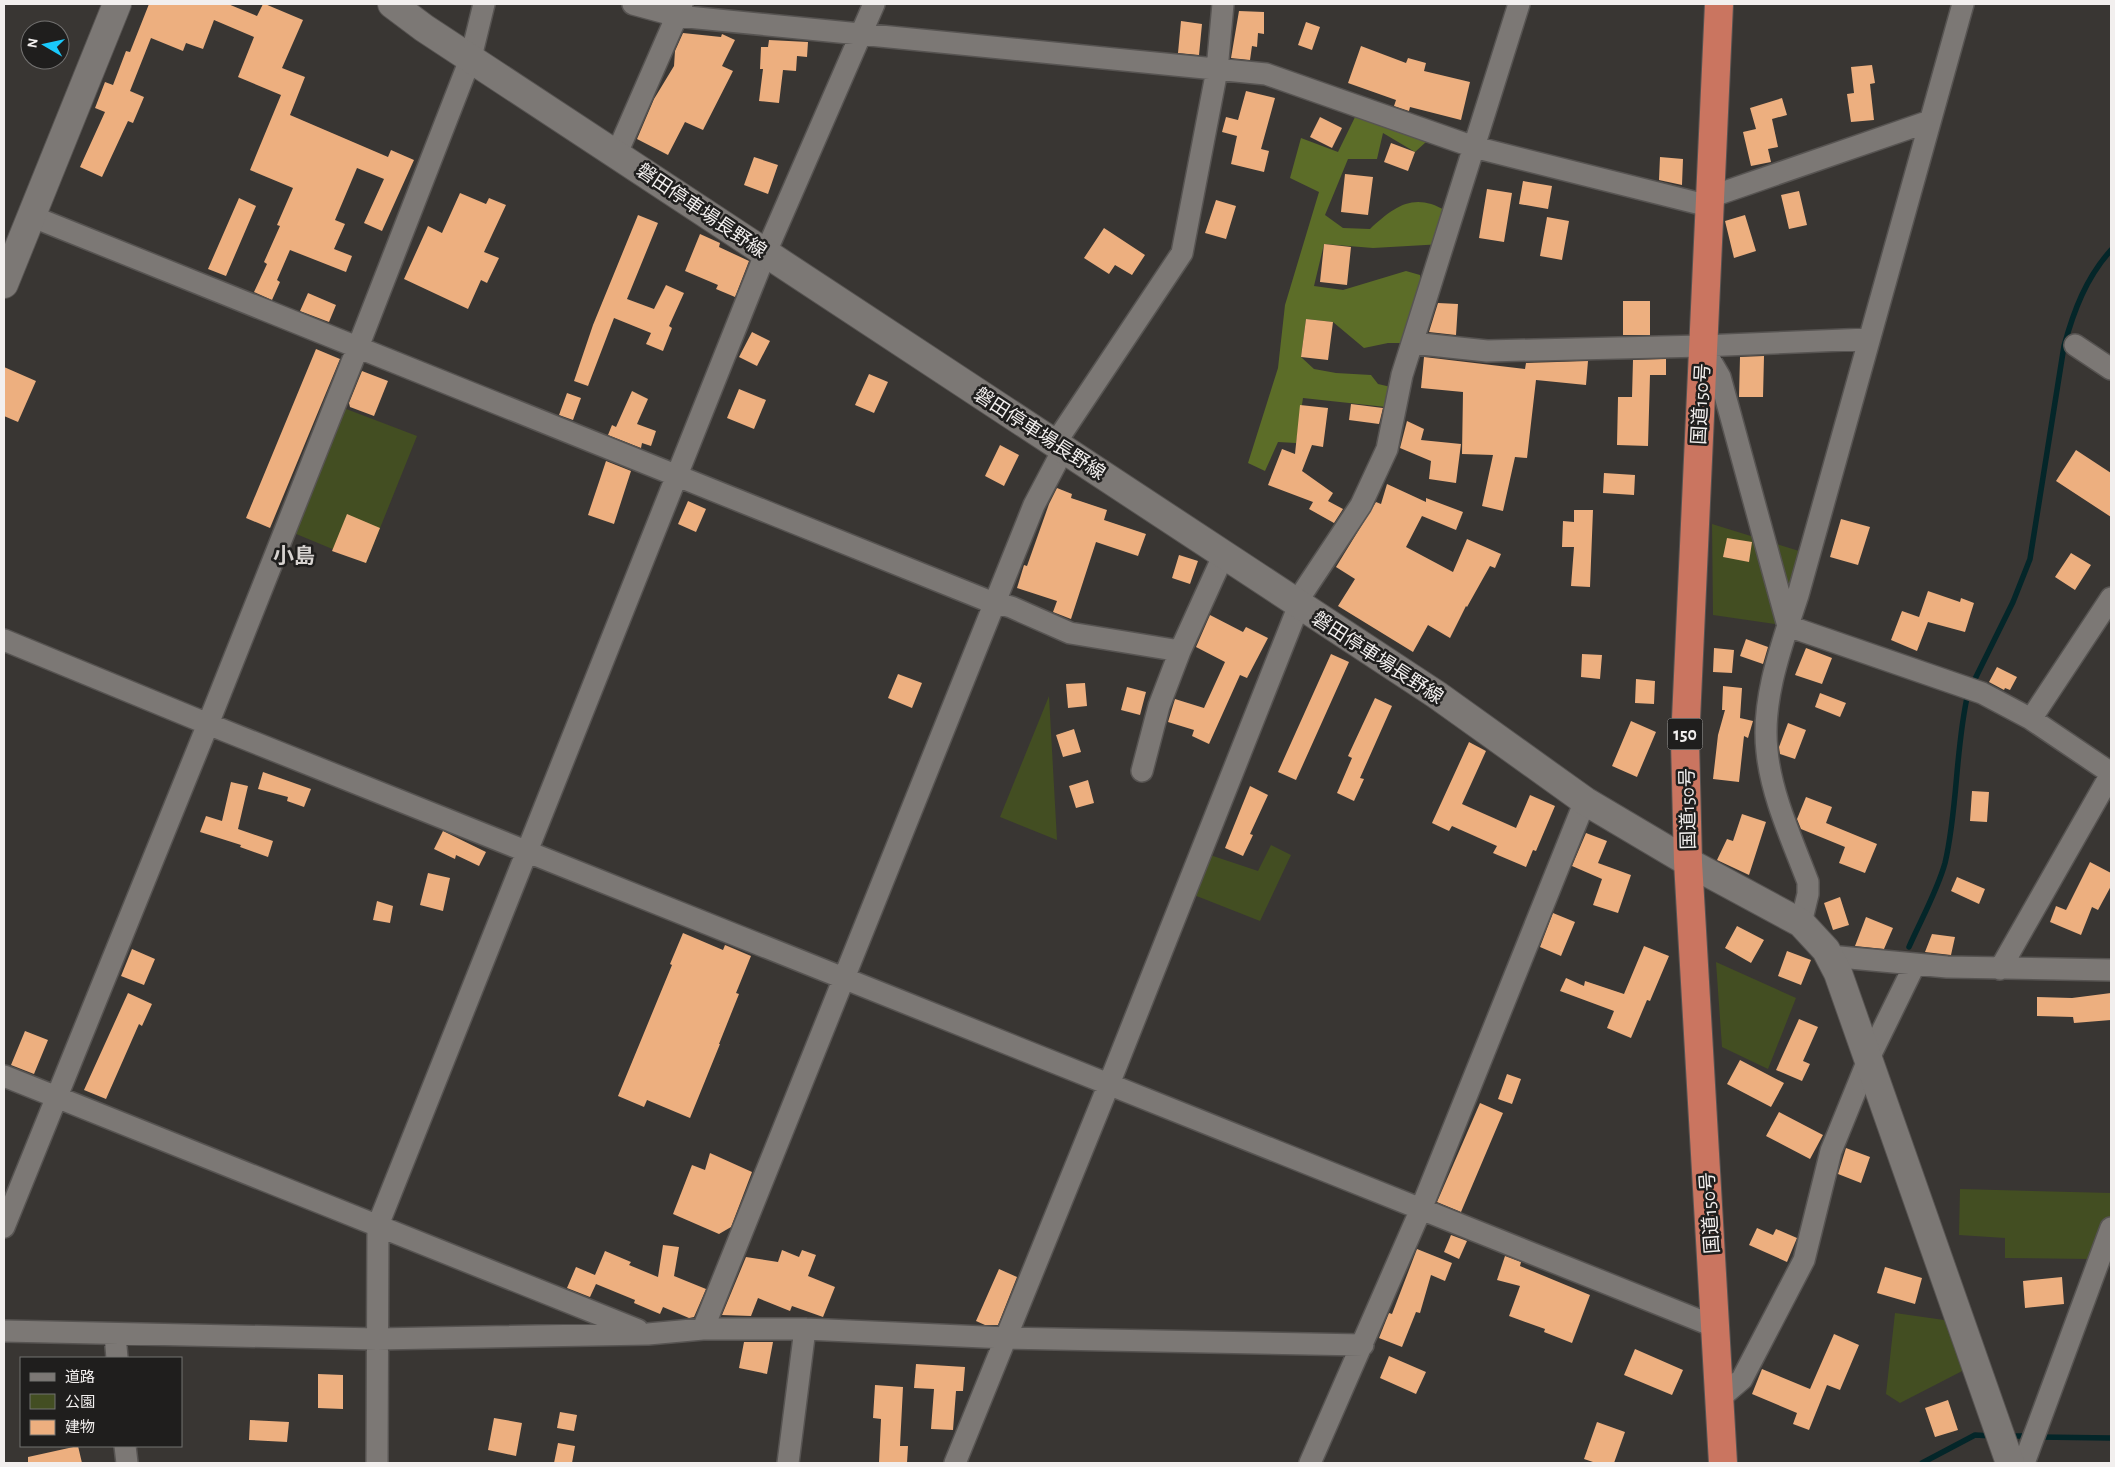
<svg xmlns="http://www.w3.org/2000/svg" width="2115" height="1467" font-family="'Alegreya Sans','Noto Sans JP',sans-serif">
	<rect width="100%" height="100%" fill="#393633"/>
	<!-- green -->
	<path fill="#434e22" d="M341 407 417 436 366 563 289 531Z
		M1712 524 1809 554 1788 626 1713 615Z
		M1049 696 1057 840 1000 817Z
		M1271 845 1291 855 1260 921 1194 895 1210 855 1258 871Z
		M1716 962 1796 998 1768 1069 1722 1047Z
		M1960 1189 2111 1193V1218L2089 1259 2005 1258V1238L1959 1235Z
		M1895 1313 1951 1321 1970 1367 1900 1403 1886 1394Z"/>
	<!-- forest -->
	<path fill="#5c6d28" d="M1356 115 1426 142 1415 152 1383 133 1377 159H1348L1325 215 1343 228 1370 229C1395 206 1414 192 1446 211L1443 244 1373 248 1324 244 1314 286 1343 290 1406 271 1420 275 1422 293 1403 343H1388L1364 348 1333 322 1306 319 1301 357 1314 369 1336 373 1371 375 1378 384 1391 387 1395 408 1303 398 1296 443 1278 442 1265 471 1248 463 1278 368 1285 305 1319 192 1290 178 1301 138 1338 152Z"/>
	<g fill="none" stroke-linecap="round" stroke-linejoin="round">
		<!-- stream -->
		<path stroke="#042629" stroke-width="5.5" d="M1972 685 2013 602 2030 559 2064 346C2074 310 2086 278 2111 250
			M1909 947C1920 922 1938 889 1945 863 1958 808 1955 749 1968 693
			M2008 1436H2029
			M2038 1437 2111 1438
			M1922 1463 1975 1435 1992 1436"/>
	</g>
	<!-- building -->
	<path fill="#edaf7f" d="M149 4H228L257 16 263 4H265L303 20 282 68 305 77 290 115 388 157 391 150 414 160 382 231 364 223 384 179 357 168 335 220 345 224 334 249 352 256 346 272 290 250 277 280 280 282 272 300 254 292 267 264 264 262 280 226 277 225 293 188 250 170 281 95 238 77 254 37 214 20 203 49 186 43 183 51 151 38 130 91 144 97 133 123 128 121 102 177 80 167 105 112 95 108 105 82 113 85 126 51 130 52Z
		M1239 11 1264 12V34L1258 33 1257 47 1252 46 1250 60 1231 58Z
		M1181 21 1202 24 1199 55 1178 53Z
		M1306 22 1320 27 1312 50 1298 45Z
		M683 33 721 37 722 34 735 40 722 66 733 71 703 130 685 122 668 155 637 139 654 99 674 66 675 51Z
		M769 40 808 42 807 57 797 56 796 71 783 70 779 103 759 101 763 69H760L761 47H768Z
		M1361 46 1406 63 1408 58 1426 63 1424 71 1470 82 1461 120 1410 107 1409 111 1394 106 1396 100 1348 83Z
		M1872 65 1875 83 1870 84 1874 120 1851 122 1847 94 1854 93 1851 67Z
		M1246 91 1275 98 1261 149 1269 151 1264 172 1231 164 1237 136 1222 132 1226 117 1238 120Z
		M1782 98 1787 115 1772 119 1778 147 1768 149 1771 162 1751 166 1743 132 1756 129 1750 108Z
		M1320 117 1342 128 1332 148 1310 137Z
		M1391 143 1415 152 1408 171 1384 162Z
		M754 157 778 165 768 194 744 185Z
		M1660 157 1683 159 1682 185 1659 180Z
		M1345 174 1373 177 1368 215 1341 212Z
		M1523 181 1552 186 1548 209 1519 204Z
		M1487 189 1512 193 1504 242 1479 238Z
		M1799 191 1807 225 1789 229 1781 195Z
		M460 193 486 204 489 198 506 205 484 252 499 258 487 283 481 280 468 309 404 279 428 226 442 233Z
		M239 198 256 206 226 276 208 269Z
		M1216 200 1236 206 1226 239 1205 233Z
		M638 215 658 223 627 299 654 309 666 285 684 293 669 326 672 328 663 351 646 344 651 333 614 318 588 386 574 381 593 325Z
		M1745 215 1756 251 1734 258 1725 221Z
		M1547 217 1569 221 1562 260 1540 256Z
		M1104 228 1145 255 1132 275 1115 265 1109 274 1084 258Z
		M700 234 720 243 719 247 749 261 735 297 716 289 718 285 685 271Z
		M1324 244 1351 247 1347 285 1320 282Z
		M308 293 336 305 329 322 300 311Z
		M1623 301H1650V335H1623Z
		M1438 303 1458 304 1456 335 1429 332Z
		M1306 319 1333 322 1328 360 1301 357Z
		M752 332 770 341 757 366 739 357Z
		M316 349 340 359 270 528 246 518Z
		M1764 356 1763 397H1739L1740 357Z
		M1424 357 1525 369 1526 363 1588 361 1586 385 1536 380 1527 458 1515 457 1503 511 1482 506 1493 455 1462 454 1463 392 1421 388Z
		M1666 359V375H1650L1648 446 1617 445 1618 397H1632L1633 360Z
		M4 367 36 381 18 422 4 416Z
		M362 371 388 381 374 416 350 407 349 403Z
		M869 374 888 382 874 413 855 405Z
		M739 389 766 400 754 429 727 418Z
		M632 391 648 399 637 424 656 431 651 446 642 443 641 448 608 435 612 425 616 427Z
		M567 393 581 398 573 420 559 415Z
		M1351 404 1383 408 1379 424 1349 420Z
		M1300 405 1328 408 1323 447 1312 445 1302 471 1333 493 1328 501 1343 509 1334 523 1309 509 1313 502 1268 485 1282 449 1295 454Z
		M1407 421 1424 429 1421 440 1461 444 1456 483 1429 479 1431 461 1400 448Z
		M1000 445 1019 455 1004 486 985 476Z
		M2076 450 2111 473V517L2056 481Z
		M606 461 631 471 614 524 588 515Z
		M1604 473 1635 475 1634 495 1603 493Z
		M1387 484 1426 502V498L1463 512 1456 530 1422 516 1406 547 1453 572 1467 539 1501 554 1495 568 1490 566 1467 607 1466 606 1450 638 1428 625 1413 652 1338 606 1355 579 1336 567 1376 502 1381 504Z
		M1057 488 1072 494 1071 498 1107 510 1104 520 1146 534 1138 556 1096 542 1071 619 1053 612 1057 601 1017 588 1024 565 1027 566 1049 504Z
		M688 501 706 509 696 532 678 524Z
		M1574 510H1593L1590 587 1571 586 1574 547H1562L1563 521 1574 522Z
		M347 514 380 528 366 563 332 551Z
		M1841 519 1870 527 1858 565 1830 557Z
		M1727 538 1752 542 1749 562 1723 557Z
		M2071 553 2091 565 2075 590 2055 577Z
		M1179 555 1198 561 1190 584 1172 578Z
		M1928 591 1960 602 1961 598 1974 603 1965 632 1928 622 1917 651 1891 640 1902 611 1919 617Z
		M1210 615 1243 632 1246 627 1268 638 1247 678 1240 675 1209 744 1192 736 1194 730 1168 722 1175 699 1204 708 1225 662 1196 647Z
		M1746 639 1768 647 1763 664 1740 656Z
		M1714 648 1734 650 1732 673 1713 672Z
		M1806 648 1832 658 1822 684 1795 675Z
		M1331 654 1349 662 1296 780 1278 772Z
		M1582 654 1602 655 1600 679 1581 677Z
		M1997 667 2017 677 2010 690 2005 688 2004 690 1989 682Z
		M898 674 922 683 912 708 888 698Z
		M1636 679 1655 681 1654 704 1635 703Z
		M1085 683 1087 706 1068 708 1066 684Z
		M1723 686 1742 688 1740 718 1753 721 1748 738 1744 736 1739 782 1713 779 1718 735 1725 710H1722Z
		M1127 687 1146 692 1140 715 1121 710Z
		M1820 693 1846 703 1840 717 1815 707Z
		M1375 698 1392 706 1360 778 1364 779 1354 801 1337 793 1352 758 1348 756Z
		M1631 721 1656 732 1637 777 1612 766Z
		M1788 723 1806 730 1795 759 1780 754 1779 747Z
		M1074 729 1081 752 1063 757 1056 735Z
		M1469 742 1486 751 1462 804 1516 828 1530 795 1555 806 1536 851 1533 850 1526 867 1493 853 1497 846 1452 826 1449 831 1432 823Z
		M263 772 311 789 304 807 287 801 288 797 258 789Z
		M1088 780 1094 803 1076 808 1069 786Z
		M231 782 248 786 238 829 273 841 268 857 240 847 241 845 200 832 206 816 222 821Z
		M1250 786 1268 795 1250 834 1253 835 1243 856 1225 848Z
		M1972 791 1989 792 1987 822 1970 821Z
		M1806 797 1832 807 1826 823 1877 844 1865 873 1839 863 1845 847 1801 829 1797 819Z
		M1742 814 1766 822 1749 875 1717 860 1727 839 1733 841Z
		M443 831 486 852 479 866 456 855 455 859 434 849Z
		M1586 833 1607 841 1598 863 1631 875 1618 913 1593 905 1602 879 1572 866Z
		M2090 862 2111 873V886L2098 910 2092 907 2081 935 2050 922 2056 906 2066 910Z
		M428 873 450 878 443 911 420 905Z
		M1957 877 1985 889 1979 904 1951 891Z
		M1840 897 1849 925 1833 930 1824 903Z
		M377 901 393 906 390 923 373 920Z
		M1553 913 1575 922 1561 956 1540 947Z
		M1866 917 1893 928 1884 949 1855 946Z
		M1737 926 1764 940 1751 963 1725 948Z
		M683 933 723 950 725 945 751 956 736 993 739 994 719 1044H720L690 1118 647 1100 644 1107 618 1096 672 965 670 964Z
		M1932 934 1955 937 1951 955 1925 952Z
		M1644 946 1669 956 1650 1001 1647 1000 1631 1038 1607 1028 1614 1011 1560 991 1566 978 1584 986 1585 981 1624 994Z
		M132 949 155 959 144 985 121 976Z
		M1787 951 1811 960 1801 985 1778 976Z
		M128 993 152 1004 142 1026 139 1024 106 1099 84 1090Z
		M2111 993V1020L2074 1023 2073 1017 2037 1016V997L2072 998Z
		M1799 1019 1818 1027 1803 1061 1810 1064 1802 1081 1776 1070Z
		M25 1031 48 1040 34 1074 11 1065Z
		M1740 1060 1784 1083 1771 1107 1727 1084Z
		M1507 1074 1521 1079 1512 1104 1498 1099Z
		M1480 1103 1503 1113 1461 1212 1437 1202Z
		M1779 1112 1823 1135 1810 1159 1766 1136Z
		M1846 1148 1870 1157 1861 1183 1838 1174Z
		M710 1153 752 1172 731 1227 719 1234 673 1214 692 1165 705 1170Z
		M1757 1228 1773 1235 1776 1229 1797 1238 1787 1262 1749 1245Z
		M1451 1235 1467 1241 1459 1259 1444 1252Z
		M663 1245 679 1247 674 1276 706 1289 694 1317 689 1318 663 1307 660 1314 634 1303 635 1300 596 1284 590 1297 567 1288 576 1267 595 1275 605 1251 631 1262 629 1265 658 1277Z
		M1417 1249 1452 1263 1445 1281 1431 1275 1420 1313 1416 1312 1402 1347 1379 1338 1389 1313 1392 1314Z
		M782 1250 799 1257 802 1250 816 1255 808 1276 835 1287 823 1317 792 1306 790 1311 758 1298 751 1316 722 1315 746 1257 778 1262Z
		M1505 1256 1521 1262 1520 1266 1590 1295 1572 1343 1544 1332 1545 1329 1509 1316 1520 1286 1497 1280Z
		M1885 1267 1922 1278 1915 1304 1877 1293Z
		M999 1269 1017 1277 998 1325H985L976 1321Z
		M2062 1277 2064 1304 2025 1308 2023 1281Z
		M1834 1334 1859 1345 1840 1390 1827 1385 1809 1430 1793 1424 1797 1413 1752 1394 1762 1369 1810 1389Z
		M744 1342H773L767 1374 739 1368Z
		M1635 1349 1683 1370 1672 1395 1624 1375Z
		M1389 1356 1426 1372 1416 1394 1380 1378Z
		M916 1364 965 1367 963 1391H956L953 1430 931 1429 934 1389 914 1388Z
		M318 1374 343 1375V1409L318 1408Z
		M875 1385 903 1387 900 1446H908L907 1463H879L881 1419 873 1418Z
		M1948 1400 1958 1430 1935 1437 1925 1408Z
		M560 1412 577 1415 574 1431 557 1428Z
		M494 1418 522 1423 516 1456 488 1450Z
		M250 1420 289 1422 287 1442 249 1440Z
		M1597 1422 1625 1432 1614 1463H1596L1584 1459Z
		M558 1443 575 1446 572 1463H554Z
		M78 1446 82 1463H28V1457Z"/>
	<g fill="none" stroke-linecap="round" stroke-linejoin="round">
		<defs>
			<path id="street" d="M633 4 677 16 1266 74 1474 147 1709 206
				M617 153 682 4
				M1710 197 1930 121
				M31 216 986 600 1011 607 1070 633 1180 651
				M1412 343 1487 351 1702 346 1868 339
				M2075 345 2111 369
				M1702 346 1720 377 1788 626 1982 693 2031 719 2111 773
				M1056 442 1182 253 1217 70 1223 4
				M1296 603 1361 505 1387 449 1402 375 1519 4
				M4 640 208 724 1716 1327
				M2031 719 2111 598
				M1142 771 1159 706 1180 651 1224 554
				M1801 923 1808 894V882C1793 842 1771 795 1767 751 1761 699 1782 644 1798 595L1963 4
				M1829 956 1947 967 2111 970
				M2000 969 2111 774
				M4 1076 638 1330
				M4 1227 208 724 358 347 471 57 484 4
				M703 1329 1034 505 1064 448
				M4 1331 377 1339 648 1334 703 1329H805L1006 1338 1363 1345
				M115 1335 117 1358
				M1720 1398 1742 1379 1804 1260 1831 1151 1868 1060 1915 964
				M125 1446 127 1463
				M377 1463 378 1225 766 252 874 4
				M788 1463 805 1329
				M955 1463 1109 1084 1299 605
				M1310 1463 1421 1209 1585 801
				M2024 1463 2111 1228"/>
			<path id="secondary" d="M392 4 424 28 1437 695 1585 801 1688 862 1801 923 1826 950 1838 973 2010 1463
				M4 284 117 4"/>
			<path id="highway" d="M1719 4 1685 741 1688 862 1723 1463"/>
		</defs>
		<!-- street casing -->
		<use href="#street" stroke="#575452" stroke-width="24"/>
		<!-- secondary casing -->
		<use href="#secondary" stroke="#575452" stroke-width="30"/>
		<!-- highway casing -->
		<use href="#highway" stroke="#575452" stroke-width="30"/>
		<!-- street -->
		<use href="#street" stroke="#7c7875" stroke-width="21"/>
		<!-- secondary -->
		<use href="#secondary" stroke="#7c7875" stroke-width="28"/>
		<!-- highway -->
		<use href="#highway" stroke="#ca7560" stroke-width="28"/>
	</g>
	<g text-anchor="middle" stroke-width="5" stroke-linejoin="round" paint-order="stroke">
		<!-- shield labels -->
		<rect fill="#1f1e1d" stroke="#b3b0af" stroke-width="1" x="1667.5" y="718.5" width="35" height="31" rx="4"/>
		<g font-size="18" font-weight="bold" fill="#f2efee">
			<text x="1685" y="740">150</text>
		</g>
		<!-- street labels -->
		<g font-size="19" fill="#f2efee" stroke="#1f1e1d">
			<text transform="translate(702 210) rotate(34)" y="7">磐田停車場長野線</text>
			<text transform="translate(1700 404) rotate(-87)" y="7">国道150号</text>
			<text transform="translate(1040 433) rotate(33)" y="7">磐田停車場長野線</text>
			<text transform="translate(1378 657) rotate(33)" y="7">磐田停車場長野線</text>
			<text transform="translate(1687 809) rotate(-91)" y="7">国道150号</text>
			<text transform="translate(1709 1213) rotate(-94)" y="7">国道150号</text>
		</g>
		<!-- quarter labels -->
		<g font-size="21" font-weight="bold" fill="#d7d3d0" stroke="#1f1e1d">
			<text x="294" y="563">小島</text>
		</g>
	</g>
	<!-- border -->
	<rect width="2115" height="1467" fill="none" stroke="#f2efee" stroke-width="10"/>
	<!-- legend -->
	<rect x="20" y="1357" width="162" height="90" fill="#1f1e1d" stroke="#737271"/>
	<rect x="30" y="1373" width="25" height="8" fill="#7c7875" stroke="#737271"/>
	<text x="65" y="1382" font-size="15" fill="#f2efee">道路</text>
	<rect x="30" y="1394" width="25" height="15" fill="#434e22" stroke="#737271"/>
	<text x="65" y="1407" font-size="15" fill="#f2efee">公園</text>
	<rect x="30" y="1420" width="25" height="15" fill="#edaf7f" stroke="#737271"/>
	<text x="65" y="1432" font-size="15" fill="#f2efee">建物</text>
	<!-- north arrow -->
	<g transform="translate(45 45) rotate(279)"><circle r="24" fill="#1f1e1d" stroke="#737271"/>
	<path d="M0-4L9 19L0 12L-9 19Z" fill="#1acafc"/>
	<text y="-8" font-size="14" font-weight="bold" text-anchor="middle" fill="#f2efee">N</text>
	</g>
</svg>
